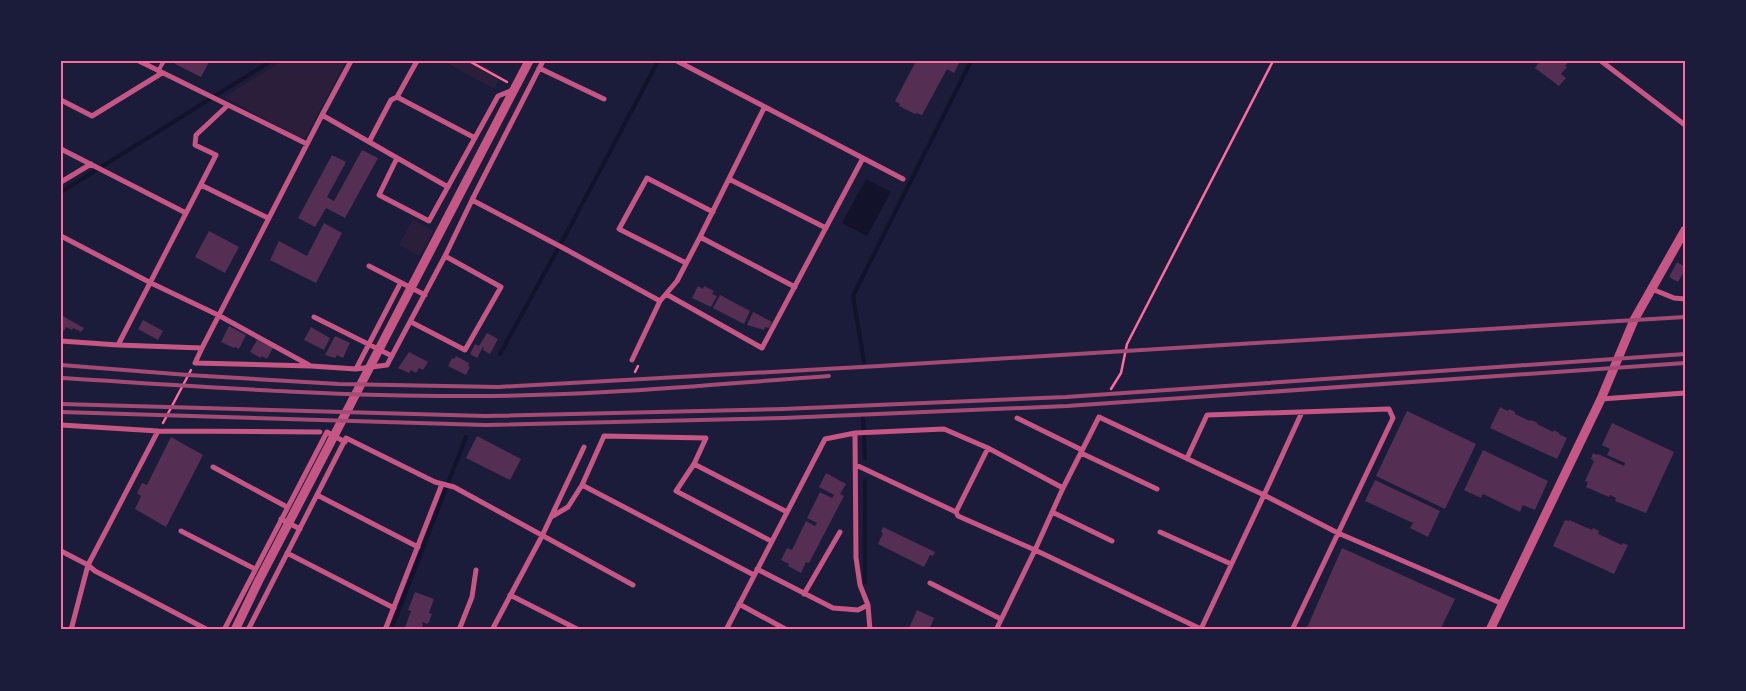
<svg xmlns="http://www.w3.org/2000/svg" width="1746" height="691" font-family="'DM Sans',sans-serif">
	<rect width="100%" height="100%" fill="#1b1b3a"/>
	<!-- green -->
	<path fill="#2a1e3b" d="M282 61H346L305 138 298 137 224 97Z
		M448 61H476L502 75 494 89 447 63Z
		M413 219 434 231 420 256 399 245Z"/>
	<!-- water -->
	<path fill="#12122b" d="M866 179 891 192 867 236 842 223Z"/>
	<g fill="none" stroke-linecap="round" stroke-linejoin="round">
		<!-- stream -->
		<path stroke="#12122b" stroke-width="4" d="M61 192 271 61
			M500 354 571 225 658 61
			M864 362 853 296 971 61
			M863 418 865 458
			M865 582V481
			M866 629V630
			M391 630 466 437"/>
	</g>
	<!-- building -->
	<path fill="#542f53" d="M176 61H207L209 62 201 77 175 64Z
		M916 61H960L954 73 947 69 922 115 916 113 915 114 899 106 900 104 895 101Z
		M1540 61H1569L1565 66 1567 67 1561 74 1566 78 1559 86 1535 68Z
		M362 150 378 158 345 218 326 208 315 227 298 218 332 155 346 162 327 197 334 201Z
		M324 223 342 233 316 283 270 260 279 241 307 256Z
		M209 231 239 247 225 273 195 257Z
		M1677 262 1685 267V270L1678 282 1669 277Z
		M698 286 703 289 704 286 714 291 712 294 717 296 711 307 692 298Z
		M720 295 750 311 744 324 713 308Z
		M753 312 772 322 769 328 765 327 764 330 747 325Z
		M61 315 84 328 81 332 73 328 72 330 66 327 64 331 61 329Z
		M143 320 163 331 158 340 138 329Z
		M229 326 246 335 239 349 235 347 234 348 221 342Z
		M311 327 330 338 324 350 304 340Z
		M487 333 498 339 490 354 483 350 484 348 483 347 477 358 470 354 475 344 479 346Z
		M335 336 350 343 343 358 337 355 335 358 325 355Z
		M257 340 273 348 267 359 262 356 261 358 250 352Z
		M409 352 428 362 423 370 419 368 416 373 411 370 409 373 398 368Z
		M456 356 469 363 468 366 470 367 466 375 448 366 452 358 454 359Z
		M1500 407 1508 411 1509 409 1515 412V414L1530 421 1531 420 1538 423 1537 424 1553 432 1554 430 1559 433V434L1567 438 1557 459 1490 428Z
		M1407 411 1476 444 1445 509 1376 476Z
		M1612 423 1674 452 1646 513 1615 501 1616 498 1610 495 1609 497 1586 487 1588 482 1585 481 1594 461 1591 459 1593 453 1597 455 1598 454 1624 466 1625 463 1607 455 1610 449 1602 445Z
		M477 436 521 459 510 480 466 458Z
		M171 437 203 455 166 527 135 509 141 496 137 493 142 483 147 485Z
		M1483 450 1548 481 1535 510 1523 505 1520 512 1483 494 1481 498 1464 490Z
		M826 473 846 484 840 494 844 496 809 563 806 562 801 573 788 566 789 564 781 560 787 548 792 550 806 521 815 526 817 523 807 518 820 492 832 498 834 495 819 487Z
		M1375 480 1440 511 1428 537 1410 528 1413 523 1365 501Z
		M1565 520 1569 521V520L1592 530 1593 528 1599 531 1598 534 1622 545 1623 543 1628 545 1614 574 1553 546Z
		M883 527 935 552 933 556 930 555 924 567 878 544 883 533 881 532Z
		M1342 548 1455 599 1440 630H1306Z
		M415 592 434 599 429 613 432 614 428 624 422 622V624H423L421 630H404L411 611 408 610Z
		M917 610 934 618 929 630 925 628 924 630H908Z"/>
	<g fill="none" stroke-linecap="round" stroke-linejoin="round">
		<!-- path -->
		<path stroke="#ff6b9d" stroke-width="2.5" d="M469 61 507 82
			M635 372 638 366
			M1111 389 1121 373 1127 344 1273 61
			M163 423 191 370"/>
		<!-- service -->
		<path stroke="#c65784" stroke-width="4" d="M158 71 164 61"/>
		<!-- minor -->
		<path stroke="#c65784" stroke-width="5" d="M139 61 307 144
			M677 61 903 179
			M1601 61 1685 125
			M539 68 604 99
			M397 97 475 138
			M61 100 92 116 162 73
			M322 115 448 187
			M369 142 391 100 397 97 417 61
			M61 149 186 213
			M397 158 379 195 429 221 498 96 513 90
			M729 179 826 228
			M61 182 91 164
			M201 185 268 218
			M472 200 567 250 660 301
			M61 236 151 283 218 315 309 365
			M700 237 795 287
			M686 263 619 229 647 178 713 212
			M369 266 425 295
			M1652 289 1674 298 1685 299
			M666 294 762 348 863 158
			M314 317 392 356
			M411 322 465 350 501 287 445 256
			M61 341 118 345 202 348 322 115 351 61
			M118 345 216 155 195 145 196 135 227 106
			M202 348 195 363 311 366 356 369 387 365 445 256 472 200 543 61
			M632 360 660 301 677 281 700 237 764 108
			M356 369 400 284
			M1601 399 1685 393
			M1017 418 1082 450
			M61 425 158 431 320 432
			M1081 453 1157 489
			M1187 458 1207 415 1389 409 1393 418 1292 630
			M694 464 787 512
			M856 465 956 512 958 516 1035 550 996 630
			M213 467 287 507
			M582 485 754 575
			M1063 488 1099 417 1264 495 1302 412
			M317 495 418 547
			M956 512 988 448
			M1052 512 1112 541
			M551 517 568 507 582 485 604 436 706 438 694 464 676 491 771 541
			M281 519 300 529
			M181 531 255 569
			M1160 532 1231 564
			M61 551 88 565 95 571 208 630
			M287 553 394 608
			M757 569 833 608 858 610 868 605
			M930 583 1001 619
			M804 594 840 532
			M510 595 579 630
			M739 604 787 630
			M71 630 88 565 158 431
			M224 630 327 432 345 442
			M248 630 346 438 435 482 454 487 633 585
			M385 630 442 484
			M459 630 472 597 476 570
			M492 630 542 536 584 447
			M726 630 825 439 855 433
			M870 630 868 605 860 585 856 558 855 433 944 429 988 448 1063 488 1035 550 1201 629 1264 495 1338 533 1503 604"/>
		<!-- tertiary -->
		<path stroke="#c65784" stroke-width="9" d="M235 630 259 580 529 61
			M1490 630 1601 399 1634 320 1685 230"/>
		<!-- rail -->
		<path stroke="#a44b75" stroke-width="4" d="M61 365 188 375 339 384 498 387 879 366 1685 317
			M61 378C194 386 326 396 459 396 582 397 706 385 829 376
			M61 404 485 416 783 409 1066 397 1685 354
			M61 412 485 425 783 418 1067 406 1685 363"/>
	</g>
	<!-- border -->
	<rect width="1746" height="691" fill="none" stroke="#1b1b3a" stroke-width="125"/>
	<rect x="62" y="62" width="1622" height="566" fill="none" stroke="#ff6b9d" stroke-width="2"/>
</svg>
